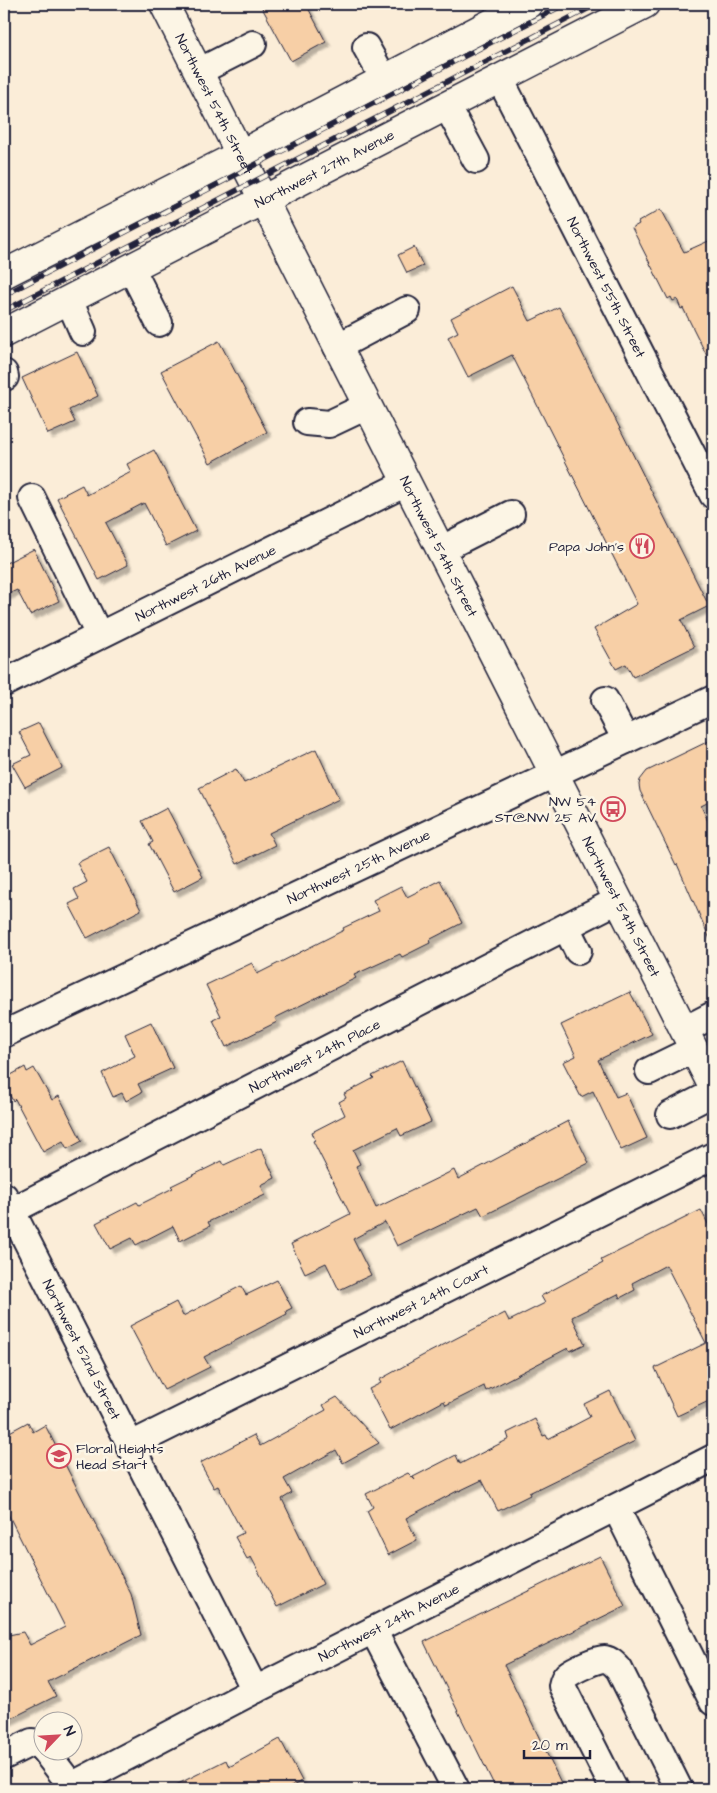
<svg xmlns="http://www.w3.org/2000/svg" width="717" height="1793" font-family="'Architects Daughter',sans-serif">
	<defs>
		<filter id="shadow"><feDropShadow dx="4.5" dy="4.5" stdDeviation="1" flood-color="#0004"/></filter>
	</defs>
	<rect width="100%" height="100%" fill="#fbedd8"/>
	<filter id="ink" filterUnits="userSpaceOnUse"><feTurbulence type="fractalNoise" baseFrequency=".02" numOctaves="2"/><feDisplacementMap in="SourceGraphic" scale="10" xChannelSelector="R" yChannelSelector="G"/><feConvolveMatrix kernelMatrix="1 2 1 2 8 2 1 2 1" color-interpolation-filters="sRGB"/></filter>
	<g filter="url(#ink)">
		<!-- building -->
		<path fill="#f7cfa6" stroke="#22223b" filter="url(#shadow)" d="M260 4H306L326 42 291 61Z
			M661 209 684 252 713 239V368L683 308 681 309 677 299 673 301 671 297 668 299 632 228 639 224 638 222Z
			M414 247 423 266 407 273 398 255Z
			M512 286 530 321 559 307 709 606 681 620 694 647 633 677 626 664 616 669 594 629 637 604 512 355 468 377 448 337 458 332 451 318Z
			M219 341 267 432 210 463 161 371Z
			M77 352 98 396 69 410 75 422 48 434 22 378Z
			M154 450 196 531 166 546 144 503 106 523 128 565 99 580 57 498 82 485 87 495 131 472 127 464Z
			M34 549 59 601 30 615 17 590 4 596V564Z
			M39 723 62 768 25 787 12 764 31 755 19 732Z
			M713 739V800L701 806 713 832V946L677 864 676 865 640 791 639 785 640 780 647 771Z
			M316 749 339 799 269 833 275 845 237 864 199 788 236 769 244 783Z
			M167 808 203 877 174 892 149 844 153 842 142 821Z
			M109 847 141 910 87 938 69 904 79 899 74 889 87 882 77 863Z
			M440 880 462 923 429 940 430 943 402 957 400 954 354 975 356 978 275 1018 277 1022 226 1047 213 1020 221 1016 206 985 252 963 257 974 344 930 343 928 379 911 373 900 401 886 407 897Z
			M630 992 652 1034 598 1060 616 1097 626 1093 647 1138 621 1150 593 1091 581 1097 563 1062 576 1056 561 1025Z
			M151 1022 173 1068 138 1084 142 1092 126 1101 122 1093 113 1097 102 1073 135 1056 125 1034Z
			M402 1061 431 1122 401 1136 397 1128 353 1150 360 1164 356 1166 376 1208 454 1170 458 1179 568 1121 589 1163 483 1216 478 1207 397 1246 385 1222 353 1239 371 1275 339 1290 326 1263 305 1273 291 1244 350 1214 313 1141 315 1140 312 1132 345 1115 339 1102 346 1098 344 1094 374 1078 372 1076Z
			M25 1067 27 1072 34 1068 52 1100 59 1096 82 1141 67 1149 63 1141 43 1152 15 1099 13 1101 4 1085V1079Z
			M261 1148 275 1178 261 1185 265 1195 208 1222 210 1226 180 1241 173 1226 136 1245 132 1238 110 1249 96 1223 137 1202 139 1205 173 1188 171 1186 222 1161 224 1165Z
			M701 1210 713 1234V1399L677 1416 655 1368 706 1343 666 1265 632 1283 635 1290 620 1298 618 1294 572 1317 585 1344 570 1351 568 1348 486 1391 484 1386 446 1405 444 1401 390 1430 369 1389 381 1383 379 1380 422 1356 505 1313 509 1321 545 1303 541 1296 603 1263 601 1260Z
			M277 1280 292 1308 286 1311 287 1314 204 1357 210 1367 164 1390 130 1326 176 1302 183 1316 241 1286 246 1295Z
			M610 1391 635 1441 529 1493 530 1495 498 1511 482 1480 459 1491V1490L406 1518 417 1540 388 1555 367 1511 373 1507 366 1494 408 1473 415 1480 413 1477 456 1455 460 1464 509 1439 507 1433 535 1419 543 1436 546 1435 548 1439 590 1417 584 1404Z
			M337 1397 379 1443 343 1463 336 1450 284 1479 292 1493 282 1499 323 1584 277 1607 251 1557 247 1559 235 1537 243 1533 218 1486 214 1488 200 1463 254 1435 260 1446 326 1410 323 1405Z
			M28 1422 33 1432 45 1425 131 1594 141 1635 48 1682 56 1696 4 1722V1636L23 1632 30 1645 65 1627 4 1506V1435Z
			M600 1556 625 1606 504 1665 564 1789H496L424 1642Z
			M280 1739 302 1781 287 1789H168L226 1760 229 1767Z"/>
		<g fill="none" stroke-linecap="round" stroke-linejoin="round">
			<defs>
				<g id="minor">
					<path d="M366 47 384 79"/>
					<path d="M198 72 253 44"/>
					<path id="s1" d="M500 79 713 495"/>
					<path d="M447 106 476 160"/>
					<path d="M131 268 159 323"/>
					<path d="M69 300 83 332"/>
					<path d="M337 347 407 310"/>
					<path d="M4 373 5 377"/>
					<path d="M307 422 329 424 367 406"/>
					<path d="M32 498 99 635"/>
					<path d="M440 550 511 514"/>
					<path id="s2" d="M4 683 406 483"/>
					<path d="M605 700 626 740"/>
					<path d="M566 927 578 951"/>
					<path d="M684 1030 713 1015"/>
					<path id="s3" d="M4 1034 713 699"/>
					<path d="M649 1071 694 1049"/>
					<path d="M670 1115 713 1093"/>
					<path id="s4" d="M4 1196 255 1690"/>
					<path id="s5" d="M11 1211 618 900"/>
					<path id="s6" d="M129 1446 713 1156"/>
					<path d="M616 1508 713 1702"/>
					<path d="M373 1630 456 1789"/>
					<path d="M44 1750 74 1789"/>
					<path d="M4 1756 32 1742 37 1743 42 1748"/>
					<path id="s7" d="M65 1789 255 1690 713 1458"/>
					<path d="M614 1789 562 1686C563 1681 563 1679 567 1675 573 1670 598 1658 605 1659 611 1660 615 1665 619 1669L679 1789"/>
				</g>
				<g id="major">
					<path id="s8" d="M164 4 713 1087"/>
					<path d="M4 274 239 155 528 4"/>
					<path id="s9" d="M4 333 645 4"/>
				</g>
			</defs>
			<!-- minor casing -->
			<use href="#minor" stroke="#22223b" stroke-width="30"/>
			<!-- major casing -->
			<use href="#major" stroke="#22223b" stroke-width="31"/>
			<!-- minor -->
			<use href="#minor" stroke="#fcf5e5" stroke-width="26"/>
			<!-- major -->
			<use href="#major" stroke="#fcf5e5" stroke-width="28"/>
			<defs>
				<path id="rail" d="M4 295 565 4
					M4 311 597 4"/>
			</defs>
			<!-- rail casing -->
			<use href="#rail" stroke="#22223b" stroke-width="5.5"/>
			<!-- rail -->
			<use href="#rail" stroke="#fcf5e5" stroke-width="4" stroke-dasharray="11" stroke-linecap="butt"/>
		</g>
	</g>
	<!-- icons -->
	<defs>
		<symbol id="restaurant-ring" viewBox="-11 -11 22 22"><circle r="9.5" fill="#fcf5e5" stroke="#d1495b" stroke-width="1.5"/><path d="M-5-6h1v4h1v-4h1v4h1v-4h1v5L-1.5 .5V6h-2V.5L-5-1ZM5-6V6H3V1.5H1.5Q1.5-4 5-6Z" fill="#d1495b"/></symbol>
		<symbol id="bus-ring" viewBox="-11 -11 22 22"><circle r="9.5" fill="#fcf5e5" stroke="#d1495b" stroke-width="1.5"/><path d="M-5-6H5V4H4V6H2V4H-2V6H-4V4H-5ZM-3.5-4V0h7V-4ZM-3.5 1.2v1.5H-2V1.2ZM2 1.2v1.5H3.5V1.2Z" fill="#d1495b"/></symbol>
		<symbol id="school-ring" viewBox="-11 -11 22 22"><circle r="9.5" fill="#fcf5e5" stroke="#d1495b" stroke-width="1.5"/><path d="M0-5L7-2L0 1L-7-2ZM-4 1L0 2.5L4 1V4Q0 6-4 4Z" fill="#d1495b"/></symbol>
	</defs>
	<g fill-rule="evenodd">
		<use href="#restaurant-ring" x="628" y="532" width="28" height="28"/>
		<use href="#bus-ring" x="599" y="795" width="28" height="28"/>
		<use href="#school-ring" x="45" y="1442" width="28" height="28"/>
	</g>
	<g text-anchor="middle" stroke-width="5" stroke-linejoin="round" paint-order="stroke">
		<!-- street labels -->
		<g font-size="14" fill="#22223b" stroke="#fcf5e5">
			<text dy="5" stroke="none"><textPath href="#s8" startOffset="112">Northwest 54th Street</textPath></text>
			<text dy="5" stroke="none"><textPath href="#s9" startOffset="360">Northwest 27th Avenue</textPath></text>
			<text dy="5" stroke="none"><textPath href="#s1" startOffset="234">Northwest 55th Street</textPath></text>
			<text dy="5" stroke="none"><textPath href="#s8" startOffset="608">Northwest 54th Street</textPath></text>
			<text dy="5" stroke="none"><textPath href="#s2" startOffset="225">Northwest 26th Avenue</textPath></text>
			<text dy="5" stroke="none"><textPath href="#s3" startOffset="392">Northwest 25th Avenue</textPath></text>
			<text dy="5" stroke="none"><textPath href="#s8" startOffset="1012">Northwest 54th Street</textPath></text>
			<text dy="5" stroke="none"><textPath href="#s5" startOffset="341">Northwest 24th Place</textPath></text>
			<text dy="5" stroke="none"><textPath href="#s6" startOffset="326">Northwest 24th Court</textPath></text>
			<text dy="5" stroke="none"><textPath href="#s4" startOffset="172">Northwest 52nd Street</textPath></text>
			<text dy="5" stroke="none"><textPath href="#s7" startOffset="364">Northwest 24th Avenue</textPath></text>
		</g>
		<!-- poi labels -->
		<g font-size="14" fill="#22223b" stroke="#fcf5e5" text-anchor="end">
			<text x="624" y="551">Papa John's</text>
			<text x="596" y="806">NW 54<tspan x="596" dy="16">ST@NW 25 AV</tspan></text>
			<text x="76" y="1453" text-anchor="start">Floral Heights<tspan x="76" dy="16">Head Start</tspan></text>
		</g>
	</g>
	<!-- margin -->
	<rect width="717" height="1793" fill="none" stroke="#fcf5e5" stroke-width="20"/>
	<rect x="10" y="10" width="697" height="1773" fill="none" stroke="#22223b" stroke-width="2" filter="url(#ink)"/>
	<!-- north arrow -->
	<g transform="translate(58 1736) rotate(65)"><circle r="24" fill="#fcf5e5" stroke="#a5a1a1"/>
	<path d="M0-4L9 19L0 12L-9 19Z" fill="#d1495b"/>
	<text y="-8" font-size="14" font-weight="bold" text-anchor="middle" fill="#22223b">N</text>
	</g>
	<!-- scale -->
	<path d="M524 1750v8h66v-8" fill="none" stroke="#22223b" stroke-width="2.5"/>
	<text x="532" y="1750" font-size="15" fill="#22223b" stroke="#fcf5e5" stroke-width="4" paint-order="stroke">20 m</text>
</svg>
